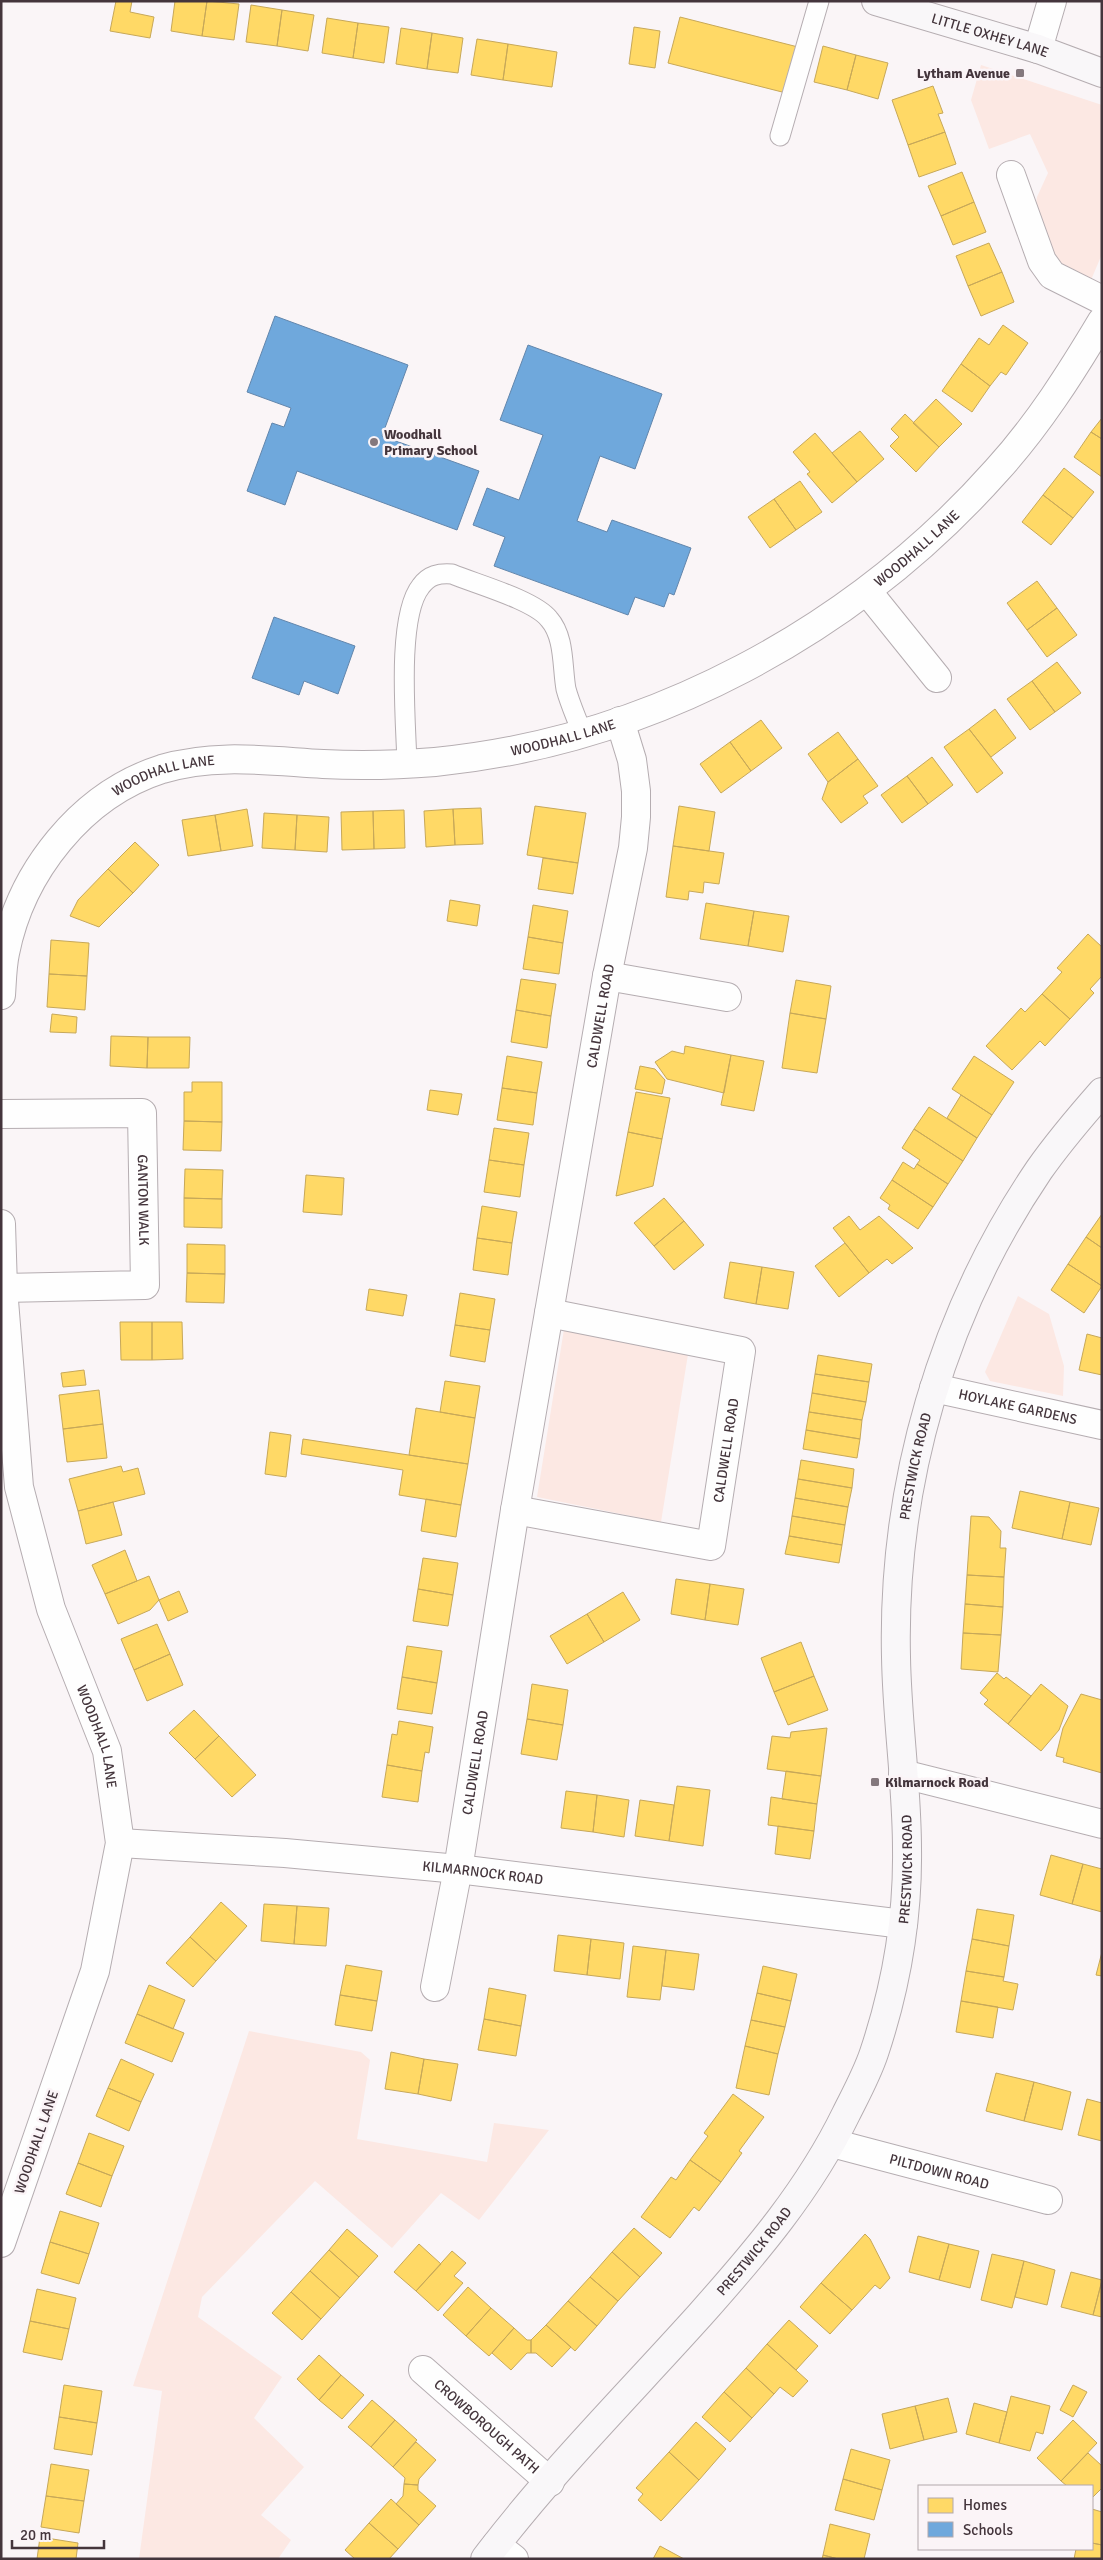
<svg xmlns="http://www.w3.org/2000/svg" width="1103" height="2560" font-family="Signika,sans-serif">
	<rect width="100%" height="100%" fill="#faf5f7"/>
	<!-- green -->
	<path fill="#fce8e3" d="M981 65 1102 105V254L1091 280 1053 263 1035 209 1037 197 1048 173 1030 134 989 149 971 100Z
		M1018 1296 1049 1314 1064 1366 1063 1396 990 1381 985 1372Z
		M565 1323 689 1348 661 1522 537 1497Z
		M249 2031 361 2052 370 2060 357 2139 487 2162 494 2123 549 2130 479 2220 441 2193 392 2248 315 2181 202 2297 198 2317 282 2377 254 2418 304 2467 261 2515 291 2540 278 2559H139L162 2391 133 2386Z"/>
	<!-- homes -->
	<path fill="#ffd966" stroke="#c7a859" d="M116 1H132L130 12 154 17 150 38 110 31Z
		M175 1H207L202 36 171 31Z
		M207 1 239 4 234 40 202 36Z
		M251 5 282 10 277 46 246 42Z
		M282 10 314 15 308 51 277 46Z
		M680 17 798 47 786 93 668 63Z
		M327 18 358 23 353 58 322 53Z
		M358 23 389 27 384 63 353 58Z
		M634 27 660 31 655 68 629 64Z
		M401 28 432 33 427 69 396 64Z
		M432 33 463 38 458 73 427 69Z
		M477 39 508 44 503 80 471 75Z
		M508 44 557 52 552 87 503 80Z
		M823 46 856 55 847 90 814 82Z
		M856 55 888 63 878 99 847 90Z
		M933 86 943 113 938 114 945 132 908 145 892 100Z
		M945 132 956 164 919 177 908 145Z
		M962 172 974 202 941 216 928 186Z
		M974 202 986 232 953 245 941 216Z
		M989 243 1002 272 968 286 956 256Z
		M1002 272 1014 302 981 316 968 286Z
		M1003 325 1028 343 1006 375 1001 372 990 386 961 364 979 338 989 345Z
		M961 364 990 386 972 412 942 391Z
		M936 399 962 424 939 447 913 423Z
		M905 414 939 447 916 472 890 446 899 437 891 429Z
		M1102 418V439L1091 432Z
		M860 431 884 459 857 482 832 453Z
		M1091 432 1102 439V477L1074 457Z
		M815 433 857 482 832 503 807 474 810 472 793 452Z
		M1064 468 1094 492 1073 518 1043 495Z
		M800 481 822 512 796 530 774 499Z
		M1043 495 1073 518 1051 545 1022 522Z
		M774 499 796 530 770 548 748 517Z
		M1037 581 1057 608 1027 630 1007 603Z
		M1057 608 1077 635 1047 657 1027 630Z
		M1057 662 1081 693 1055 712 1032 681Z
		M1032 681 1055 712 1030 730 1007 699Z
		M995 709 1016 738 991 757 969 729Z
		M761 720 782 748 751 771 730 742Z
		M969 729 1003 773 977 793 944 747Z
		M838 732 858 759 828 782 808 754Z
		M730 742 751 771 721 793 700 764Z
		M932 757 953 785 928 804 907 776Z
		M858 759 878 786 863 796 868 803 841 823 822 799 828 782Z
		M907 776 928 804 902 823 881 795Z
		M535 806 586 813 578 863 527 855Z
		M679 806 715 812 709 851 673 846Z
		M481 808 483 844 455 845 453 809Z
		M247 809 253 846 221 851 215 815Z
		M453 809 455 845 426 847 424 811Z
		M404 810 405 848 374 849 373 811Z
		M373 811 374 849 342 850 341 812Z
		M264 813 297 815 295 850 262 848Z
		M215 815 221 851 188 856 182 820Z
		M297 815 329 817 327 852 295 850Z
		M135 842 159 865 133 893 108 869Z
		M673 846 724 853 719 884 704 882 703 893 689 891 688 900 666 897Z
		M543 858 578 863 573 894 538 889Z
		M108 869 133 893 99 927 70 916 78 900Z
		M450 900 480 905 477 926 447 921Z
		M706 903 754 911 748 946 700 939Z
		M533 905 568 911 563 943 528 937Z
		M754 911 789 916 783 952 748 946Z
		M1088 934 1102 947V976L1090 989 1094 993 1070 1019 1042 994 1062 972 1057 968Z
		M528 937 563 943 559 974 523 969Z
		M51 940 89 943 87 976 49 974Z
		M49 974 87 976 85 1010 47 1007Z
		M521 979 556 984 551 1016 516 1010Z
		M796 980 831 986 826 1019 790 1013Z
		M1042 994 1070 1019 1045 1046 1040 1041 1012 1070 986 1046 1021 1008 1025 1012Z
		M516 1010 551 1016 547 1048 511 1042Z
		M790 1013 826 1019 817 1073 782 1068Z
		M52 1014 77 1017 76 1033 50 1032Z
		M111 1036 148 1037 147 1068 110 1066Z
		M148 1037H190L189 1068H147Z
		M685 1046 731 1055 724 1093 667 1079 655 1062 672 1051 684 1054Z
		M731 1055 764 1061 754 1111 721 1105Z
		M507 1056 542 1062 537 1093 502 1088Z
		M974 1056 1014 1082 992 1115 952 1089Z
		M640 1066 655 1069 665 1080 662 1094 635 1089Z
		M192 1082H222V1122L184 1121V1092H192Z
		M502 1088 537 1093 533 1125 497 1120Z
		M430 1090 462 1094 458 1115 427 1110Z
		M636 1092 670 1098 662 1139 628 1132Z
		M961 1095 992 1115 977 1138 947 1118Z
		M929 1107 977 1138 963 1161 914 1129Z
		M184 1121 222 1122 221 1151 183 1150Z
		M494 1128 529 1133 524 1165 489 1160Z
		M914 1129 963 1161 948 1184 917 1164 920 1160 902 1148Z
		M628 1132 662 1139 653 1186 616 1196Z
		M489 1160 524 1165 520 1197 484 1192Z
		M903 1162 914 1169 917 1164 948 1184 933 1207 892 1180Z
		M185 1169 223 1170 222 1199 184 1198Z
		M306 1175 344 1178 342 1215 303 1212Z
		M892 1180 933 1207 918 1229 888 1209 890 1205 880 1198Z
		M184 1198 222 1199V1228L184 1227Z
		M664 1198 684 1221 654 1246 634 1223Z
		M482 1206 517 1212 512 1243 477 1238Z
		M1102 1214V1248L1086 1237Z
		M849 1216 860 1230 879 1216 913 1248 892 1264 887 1259 869 1273 833 1228Z
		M684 1221 704 1245 674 1270 654 1246Z
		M1086 1237 1102 1248V1286L1068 1264Z
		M477 1238 512 1243 508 1275 473 1270Z
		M845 1243 869 1273 839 1297 815 1266Z
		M187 1244 225 1245V1274L187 1273Z
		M730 1262 762 1267 756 1304 724 1298Z
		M1068 1264 1102 1286 1084 1313 1051 1290Z
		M762 1267 794 1272 788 1309 756 1304Z
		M187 1273 225 1274 224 1303 186 1302Z
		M369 1289 407 1295 403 1316 366 1310Z
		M460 1293 495 1299 490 1330 455 1325Z
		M120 1322H152V1360H121Z
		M152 1322H182L183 1359 152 1360Z
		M455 1325 490 1330 485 1362 450 1356Z
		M1087 1334 1102 1338V1375L1079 1370Z
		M818 1355 872 1364 869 1382 815 1374Z
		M84 1370 86 1385 63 1387 61 1373Z
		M815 1374 869 1382 866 1402 812 1393Z
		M445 1381 480 1386 475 1418 440 1412Z
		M99 1390 103 1424 63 1429 59 1395Z
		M812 1393 866 1402 862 1420 809 1412Z
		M416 1408 475 1418 468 1464 409 1455Z
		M809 1412 862 1420 860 1439 806 1430Z
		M103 1424 107 1458 67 1462 63 1429Z
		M806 1430 860 1439 857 1458 803 1449Z
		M270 1432 291 1435 286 1477 265 1474Z
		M303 1439 468 1464 461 1505 399 1495 403 1470 301 1454Z
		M801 1460 854 1469 852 1488 798 1479Z
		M121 1466 123 1472 138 1468 145 1494 78 1511 69 1479Z
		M798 1479 852 1488 848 1507 795 1498Z
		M1020 1491 1070 1502 1062 1539 1012 1528Z
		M795 1498 848 1507 845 1525 792 1516Z
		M426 1499 461 1505 456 1537 421 1531Z
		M113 1502 122 1535 86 1544 78 1511Z
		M1070 1502 1099 1508 1091 1545 1062 1539Z
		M792 1516 845 1525 842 1545 789 1536Z
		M971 1516 989 1517 1001 1531 1000 1548H1006L1004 1577 967 1575Z
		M789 1536 842 1545 839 1563 785 1554Z
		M125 1550 137 1581 105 1594 92 1565Z
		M423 1558 458 1563 453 1595 418 1589Z
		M967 1575 1004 1577 1003 1607 965 1604Z
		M149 1576 159 1600 150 1610 118 1624 105 1594Z
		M676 1579 710 1584 705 1620 671 1614Z
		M710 1584 744 1589 738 1625 705 1620Z
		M418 1589 453 1595 448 1626 413 1621Z
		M179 1591 188 1612 168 1621 159 1600Z
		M623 1592 640 1620 604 1642 587 1614Z
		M965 1604 1003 1607 1001 1635 963 1633Z
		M587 1614 604 1642 567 1664 550 1636Z
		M157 1624 170 1654 134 1670 121 1639Z
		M963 1633 1001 1635 998 1672 961 1669Z
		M801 1642 814 1676 774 1692 761 1658Z
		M407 1646 442 1651 437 1683 402 1677Z
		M170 1654 183 1685 147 1701 134 1670Z
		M997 1673 1004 1679 1006 1677 1031 1696 1008 1724 984 1704 988 1700 980 1693Z
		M814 1676 828 1710 788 1725 774 1692Z
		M402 1677 437 1683 432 1714 397 1709Z
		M532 1684 568 1690 563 1725 527 1719Z
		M1041 1684 1068 1706 1059 1730 1041 1751 1008 1724Z
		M1081 1694 1102 1700V1773L1063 1762 1064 1758 1056 1756 1063 1728Z
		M194 1710 219 1736 195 1759 169 1733Z
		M527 1719 563 1725 557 1760 521 1754Z
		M399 1721 433 1727 429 1753 425 1752 422 1771 387 1765 392 1734 397 1735Z
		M827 1728 821 1776 767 1769 772 1736 790 1738 791 1732Z
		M219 1736 256 1775 232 1797 195 1759Z
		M387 1765 422 1771 418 1802 382 1797Z
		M786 1771 821 1776 817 1804 782 1799Z
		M677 1786 710 1790 703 1846 669 1841Z
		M566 1791 597 1795 593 1832 561 1828Z
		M597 1795 629 1800 624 1837 593 1832Z
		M771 1797 817 1804 814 1831 768 1825Z
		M640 1800 674 1805 669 1841 635 1836Z
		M778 1826 814 1831 810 1859 775 1854Z
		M1051 1855 1083 1864 1072 1904 1040 1895Z
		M1083 1864 1102 1869V1912L1072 1904Z
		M221 1902 247 1926 216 1961 190 1937Z
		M264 1904 297 1906 294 1944 261 1941Z
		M297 1906 329 1908 326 1946 294 1944Z
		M977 1909 1014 1915 1009 1946 972 1939Z
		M558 1935 591 1939 587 1975 554 1971Z
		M190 1937 216 1961 193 1987 166 1963Z
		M591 1939 624 1943 620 1979 587 1975Z
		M972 1939 1009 1946 1004 1977 966 1971Z
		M633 1946 666 1950 660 2000 627 1997Z
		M666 1950 699 1954 694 1990 662 1986Z
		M1102 1952V1976L1096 1975Z
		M346 1965 382 1971 377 2001 340 1995Z
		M763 1966 797 1974 791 2001 757 1993Z
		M966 1971 1004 1977 1003 1981 1018 1984 1013 2010 961 2001Z
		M149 1985 185 2000 173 2029 137 2014Z
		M489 1988 526 1995 521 2026 484 2019Z
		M757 1993 791 2001 785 2027 751 2020Z
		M340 1995 377 2001 372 2031 335 2025Z
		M961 2001 998 2007 993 2038 956 2032Z
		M137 2014 184 2033 172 2062 125 2043Z
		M484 2019 521 2026 516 2056 478 2050Z
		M751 2020 785 2027 778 2054 745 2046Z
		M745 2046 778 2054 769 2095 736 2088Z
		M391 2052 424 2059 418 2094 385 2089Z
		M121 2059 154 2074 141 2102 108 2088Z
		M424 2059 458 2064 451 2101 418 2094Z
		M996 2073 1034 2082 1024 2121 986 2111Z
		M1034 2082 1071 2092 1062 2130 1024 2121Z
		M108 2088 141 2102 129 2131 96 2116Z
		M733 2094 764 2117 739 2151 742 2153 721 2182 690 2160 708 2136 704 2133Z
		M1087 2099 1102 2103V2141L1078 2135Z
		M89 2133 124 2146 112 2176 78 2163Z
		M690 2160 721 2182 699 2211 694 2207 670 2238 641 2217 671 2177 676 2180Z
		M78 2163 112 2176 101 2207 66 2194Z
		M60 2211 99 2223 89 2254 50 2242Z
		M634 2228 662 2253 640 2277 612 2252Z
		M347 2229 378 2256 359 2277 329 2250Z
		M865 2234 870 2239 890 2278 880 2289 875 2285 852 2310 821 2283Z
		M918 2236 949 2244 939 2280 909 2272Z
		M50 2242 89 2254 79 2284 41 2273Z
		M419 2244 441 2264 416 2291 394 2272Z
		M949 2244 979 2251 970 2288 939 2280Z
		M329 2250 359 2277 340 2298 310 2271Z
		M452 2251 466 2263 454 2276 463 2283 438 2311 416 2291Z
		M612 2252 640 2277 618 2301 590 2277Z
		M992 2254 1024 2261 1012 2308 981 2300Z
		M1024 2261 1055 2270 1047 2305 1015 2297Z
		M310 2271 340 2298 321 2319 291 2292Z
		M1071 2272 1102 2280 1093 2315 1061 2307Z
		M590 2277 618 2301 597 2326 568 2301Z
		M1102 2281V2317L1093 2315Z
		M821 2283 852 2310 830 2334 800 2307Z
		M468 2287 491 2308 466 2336 443 2315Z
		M37 2289 76 2298 69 2329 30 2321Z
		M291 2292 321 2319 302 2340 272 2313Z
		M568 2301 597 2326 575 2351 546 2325Z
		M491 2308 514 2328 489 2356 466 2336Z
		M789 2320 818 2346 796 2370 767 2344Z
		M30 2321 69 2329 62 2360 23 2352Z
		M546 2325 571 2347 552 2367 536 2353H531V2340Z
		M514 2328 527 2340H531V2353H527L511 2370 492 2353Z
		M767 2344 808 2381 793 2397 780 2387 774 2394 746 2368Z
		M319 2355 341 2375 319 2400 297 2379Z
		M746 2368 774 2394 752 2418 724 2392Z
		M341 2375 364 2395 342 2419 319 2400Z
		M64 2385 102 2391 97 2423 59 2417Z
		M1073 2385 1087 2392 1073 2417 1060 2410Z
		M724 2392 752 2418 730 2442 702 2417Z
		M1011 2396 1050 2406 1043 2434 1036 2432 1030 2451 999 2443Z
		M948 2398 957 2432 924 2440 915 2406Z
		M372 2400 395 2420 371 2447 348 2427Z
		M974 2403 1007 2412 999 2443 966 2434Z
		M915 2406 924 2440 890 2449 882 2414Z
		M59 2417 97 2423 92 2455 54 2449Z
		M395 2420 417 2440 393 2467 371 2447Z
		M1073 2420 1097 2443 1061 2481 1037 2458Z
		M696 2422 726 2449 699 2480 669 2452Z
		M416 2442 436 2460 419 2479 418 2485 404 2484 405 2478 393 2467Z
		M851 2449 890 2460 882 2490 843 2479Z
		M669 2452 699 2480 661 2521 638 2500 643 2494 636 2488Z
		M1088 2453 1102 2466V2488L1092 2498V2486H1067L1061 2481Z
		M51 2464 89 2470 84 2501 46 2496Z
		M843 2479 882 2490 874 2520 835 2510Z
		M404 2484 418 2485V2490L436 2506 419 2525 396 2504 403 2496Z
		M46 2496 84 2501 79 2533 41 2527Z
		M391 2499 419 2525 398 2549 369 2523Z
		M1092 2509 1102 2512V2545L1092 2543Z
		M369 2523 398 2549 389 2559H355L345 2550Z
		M830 2524 870 2534 864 2559H838L823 2555Z
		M40 2537 78 2543 76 2559H37Z
		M1092 2543 1102 2545V2559H1074L1076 2549H1092Z
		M660 2546 684 2559H653Z
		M823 2555 838 2559H822Z"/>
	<!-- schools -->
	<path fill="#6fa8dc" stroke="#6286ac" d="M275 316 408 365 382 436 479 471 457 530 297 471 285 505 247 491 272 423 284 427 291 408 247 392Z
		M528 345 662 394 635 469 600 456 577 521 607 532 612 520 691 548 674 595 669 593 664 607 635 597 628 615 494 566 505 537 473 525 487 488 519 500 543 435 500 420Z
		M274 617 355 646 338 694 304 681 299 695 252 678Z"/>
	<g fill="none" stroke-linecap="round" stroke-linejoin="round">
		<defs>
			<path id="service" d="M780 136 819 1
				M407 764C406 723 396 617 421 586 429 575 439 573 452 574 476 584 534 600 549 619 565 637 562 667 566 689 570 704 577 719 582 733"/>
			<g id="minor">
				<path d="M1038 49 1052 1"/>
				<path d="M1011 175 1042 261 1052 275 1102 300"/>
				<path d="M867 591 937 678"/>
				<path d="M607 976 727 997"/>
				<path id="s1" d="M1 995C2 982 2 967 5 953 21 872 81 795 162 769 216 753 269 761 323 764 361 766 398 765 435 762 650 741 854 631 997 470 1038 425 1071 373 1102 321"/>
				<path id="s2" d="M1 1114 142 1113 145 1285 3 1288"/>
				<path id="s3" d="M1 1224 3 1288 19 1487 51 1609 107 1751 120 1843 95 1971 1 2243"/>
				<path id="s4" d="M934 1388 1102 1425"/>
				<path id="s5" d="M515 1510 711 1546 741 1351 549 1313"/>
				<path d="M903 1774 1102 1824"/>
				<path id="s6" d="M120 1843 285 1853 458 1869 903 1924"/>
				<path id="s7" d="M435 1987 458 1869 515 1510 607 976 633 848 636 817V791L632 760 620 721"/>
				<path id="s8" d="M832 2143 1048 2200"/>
				<path id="s9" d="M423 2370 550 2482"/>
				<path d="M496 2545 514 2559"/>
			</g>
			<g id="secondary">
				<path id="s10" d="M876 1 1038 49 1102 73"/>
				<path id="s11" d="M485 2559C550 2473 628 2395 700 2315 756 2252 809 2190 846 2114 856 2094 867 2074 874 2053 896 1987 908 1918 907 1849 907 1785 897 1721 896 1657 892 1485 942 1313 1039 1170 1058 1143 1080 1117 1102 1092"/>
			</g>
		</defs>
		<!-- service casing -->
		<use href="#service" stroke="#b5adb1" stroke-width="21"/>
		<!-- minor casing -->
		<use href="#minor" stroke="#b5adb1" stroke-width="30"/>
		<!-- secondary casing -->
		<use href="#secondary" stroke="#b5adb1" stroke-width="30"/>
		<!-- service -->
		<use href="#service" stroke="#fefefe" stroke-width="19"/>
		<!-- minor -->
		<use href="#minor" stroke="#fefefe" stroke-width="28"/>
		<!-- secondary -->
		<use href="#secondary" stroke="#f9f7f9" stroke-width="28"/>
	</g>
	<!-- markers -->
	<g fill="#84787d" stroke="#fbf4f7" stroke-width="2">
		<rect x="1015" y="68" width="10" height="10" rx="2.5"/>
		<circle cx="374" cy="442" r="5"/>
		<rect x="870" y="1777" width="10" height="10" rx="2.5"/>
	</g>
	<g text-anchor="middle" stroke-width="5" stroke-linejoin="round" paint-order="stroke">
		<!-- street labels -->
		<g font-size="14" fill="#44353c" stroke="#fbf4f7">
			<text dy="5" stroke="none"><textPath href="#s10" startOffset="119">LITTLE OXHEY LANE</textPath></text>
			<text dy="5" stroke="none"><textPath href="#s1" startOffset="1105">WOODHALL LANE</textPath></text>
			<text dy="5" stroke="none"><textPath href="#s1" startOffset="700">WOODHALL LANE</textPath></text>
			<text dy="5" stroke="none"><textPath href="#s1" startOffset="295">WOODHALL LANE</textPath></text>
			<text dy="5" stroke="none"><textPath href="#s7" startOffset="985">CALDWELL ROAD</textPath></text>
			<text dy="5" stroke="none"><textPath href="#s2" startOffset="228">GANTON WALK</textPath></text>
			<text dy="5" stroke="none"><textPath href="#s4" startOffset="86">HOYLAKE GARDENS</textPath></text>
			<text dy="5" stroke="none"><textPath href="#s5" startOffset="296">CALDWELL ROAD</textPath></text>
			<text dy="5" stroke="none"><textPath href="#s11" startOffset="1234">PRESTWICK ROAD</textPath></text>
			<text dy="5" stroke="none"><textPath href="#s3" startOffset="526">WOODHALL LANE</textPath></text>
			<text dy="5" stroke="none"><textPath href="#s7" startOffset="228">CALDWELL ROAD</textPath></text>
			<text dy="5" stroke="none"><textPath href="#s11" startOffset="829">PRESTWICK ROAD</textPath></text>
			<text dy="5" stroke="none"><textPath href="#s6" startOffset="364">KILMARNOCK ROAD</textPath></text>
			<text transform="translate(36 2142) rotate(-71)" y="5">WOODHALL LANE</text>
			<text dy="5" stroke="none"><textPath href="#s8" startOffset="111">PILTDOWN ROAD</textPath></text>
			<text dy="5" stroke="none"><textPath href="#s11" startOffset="409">PRESTWICK ROAD</textPath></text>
			<text dy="5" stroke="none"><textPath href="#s9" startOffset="85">CROWBOROUGH PATH</textPath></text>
		</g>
		<!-- poi labels -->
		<g font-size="14" font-weight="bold" fill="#44353c" stroke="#fbf4f7" text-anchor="start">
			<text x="1010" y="78" text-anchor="end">Lytham Avenue</text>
			<text x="384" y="439">Woodhall<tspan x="384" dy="16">Primary School</tspan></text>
			<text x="885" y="1787">Kilmarnock Road</text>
		</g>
	</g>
	<!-- border -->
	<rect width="1103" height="2560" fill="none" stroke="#44353c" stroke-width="5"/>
	<!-- legend -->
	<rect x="918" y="2485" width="175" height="65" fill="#fbf4f7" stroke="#b2a8ac"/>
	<rect x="928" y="2498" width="25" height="15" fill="#ffd966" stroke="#b2a8ac"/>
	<text x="963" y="2510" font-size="15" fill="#44353c">Homes</text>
	<rect x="928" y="2522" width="25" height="15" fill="#6fa8dc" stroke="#b2a8ac"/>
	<text x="963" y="2535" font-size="15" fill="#44353c">Schools</text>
	<!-- scale -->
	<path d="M12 2540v8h92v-8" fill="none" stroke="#44353c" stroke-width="2.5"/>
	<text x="20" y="2540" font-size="15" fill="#44353c" stroke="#fbf4f7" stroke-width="4" paint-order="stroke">20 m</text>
</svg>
